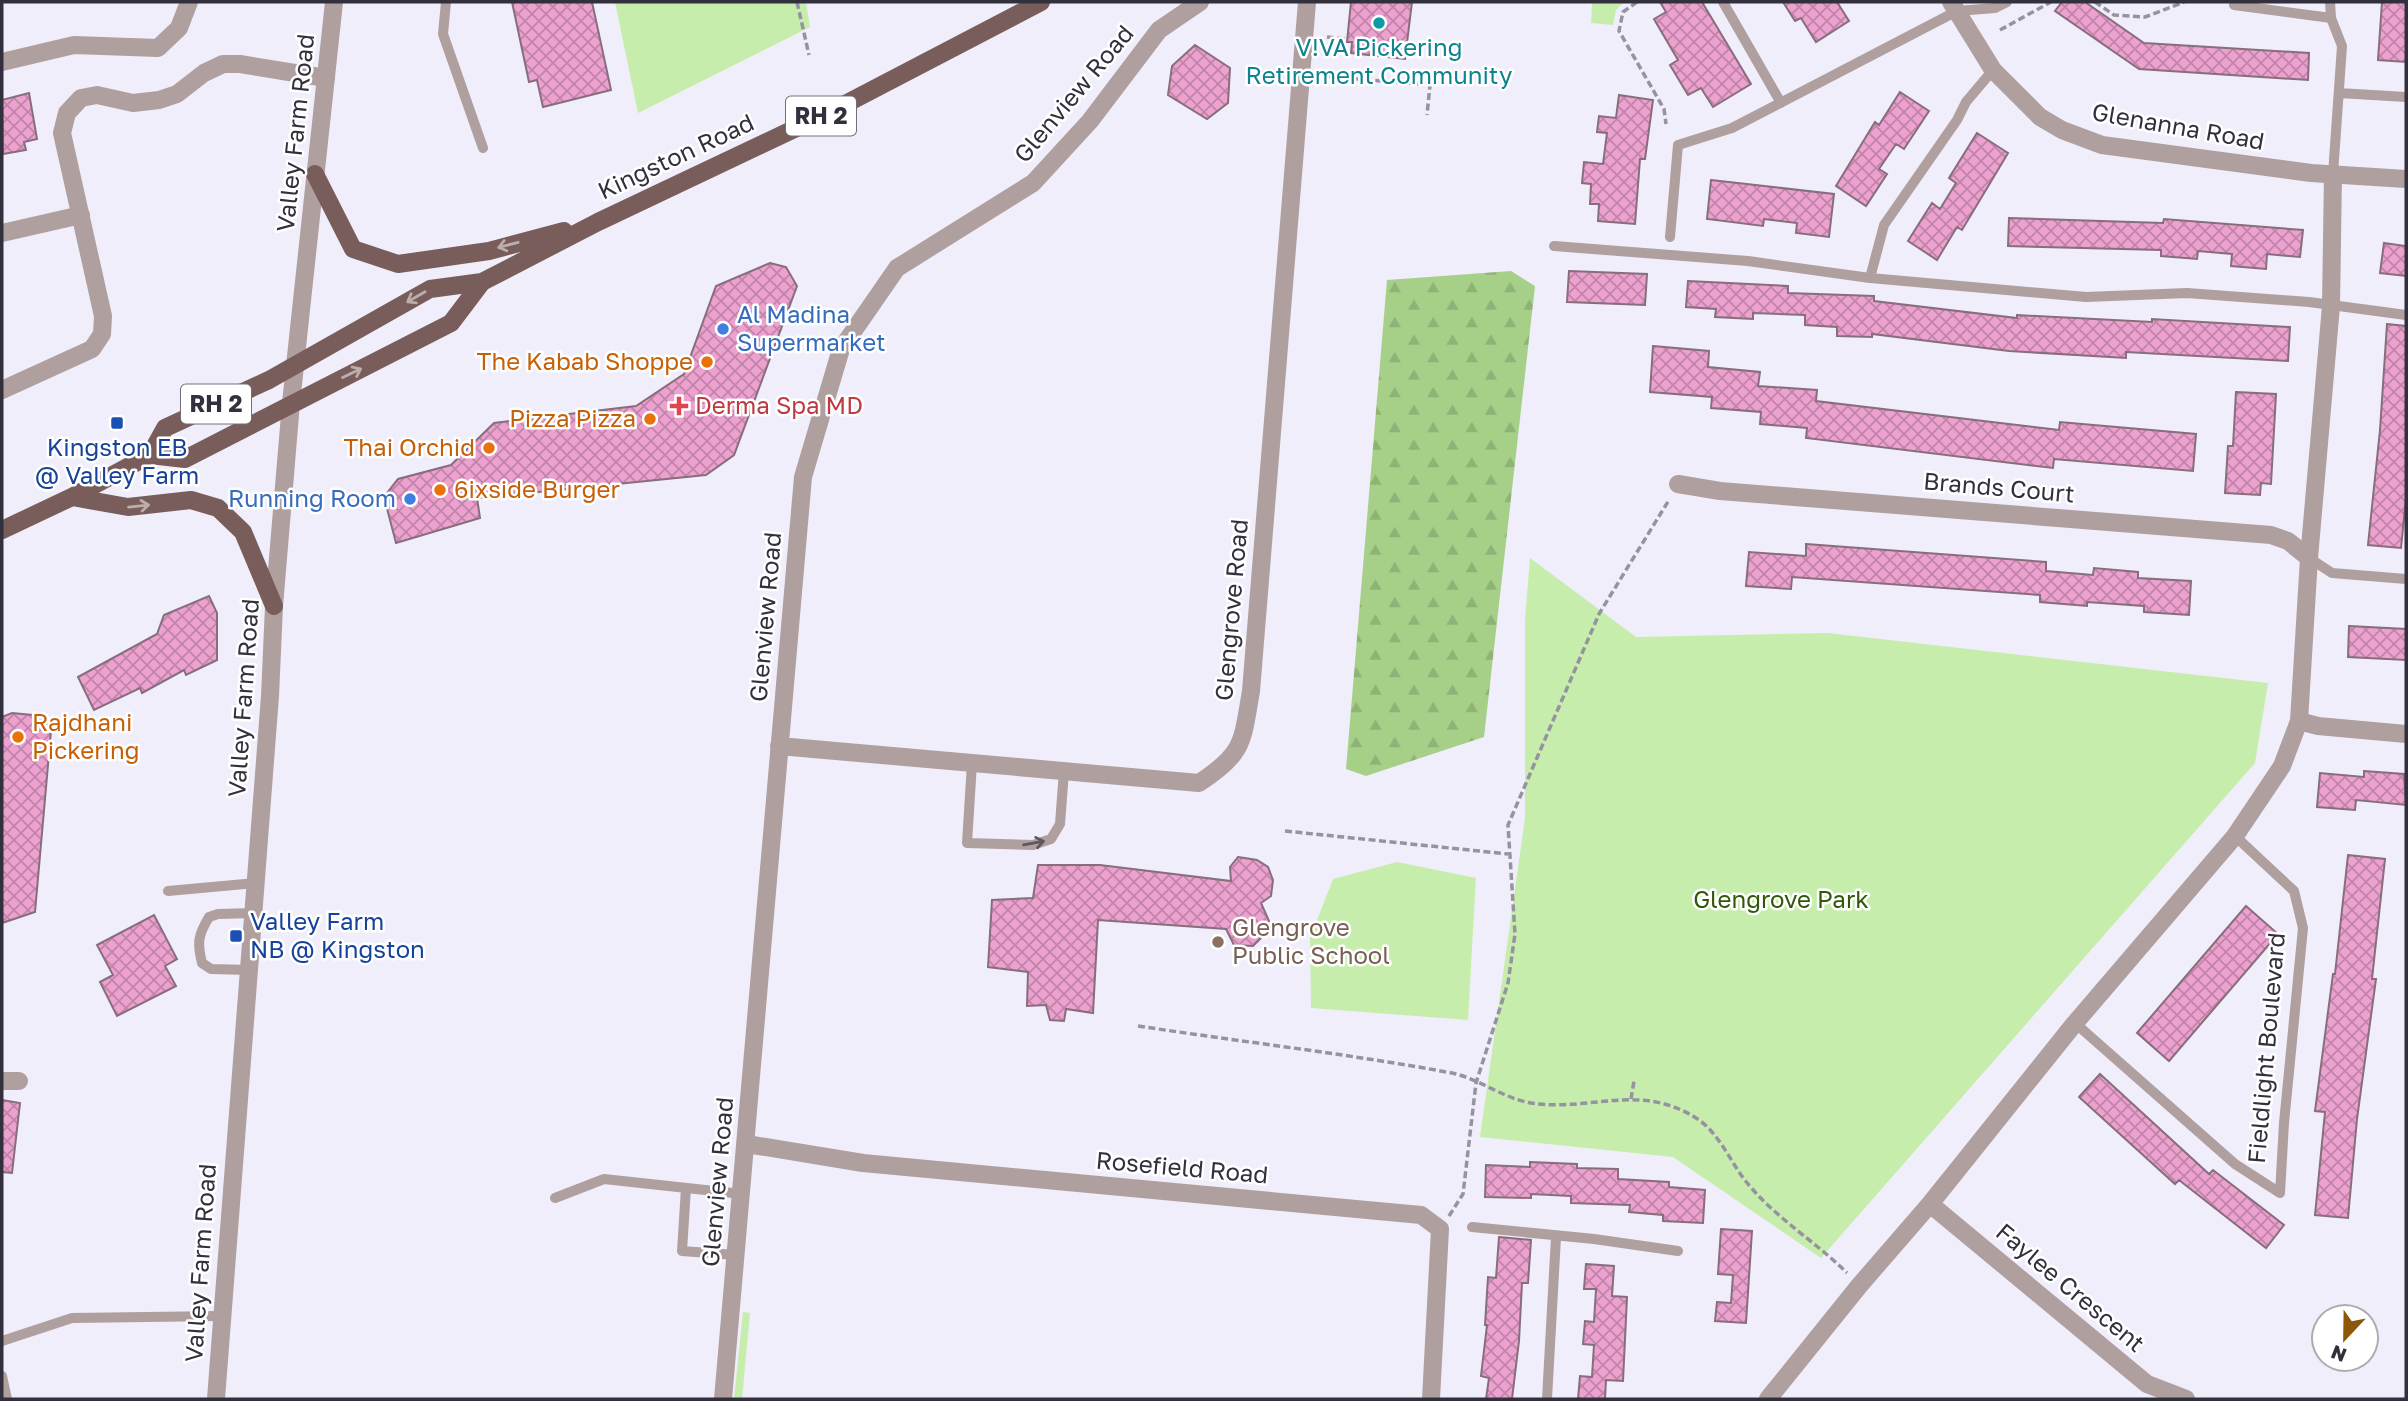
<svg xmlns="http://www.w3.org/2000/svg" width="2408" height="1401" font-family="'Golos Text',sans-serif">
	<defs>
		<pattern id="forest-firs" width="22" height="20" patternUnits="userSpaceOnUse" patternTransform="scale(1.75)"><rect width="22" height="20" fill="#a6d088"/><path d="M5 1l3.5 6h-7zM16 11l3.5 6h-7z" fill="#8fb376"/></pattern>
		<pattern id="building-cross-hatch" width="8" height="8" patternUnits="userSpaceOnUse" patternTransform="scale(1.75)"><rect width="8" height="8" fill="#eca1cf"/><path d="M0 0l8 8M0 8l8-8" fill="none" stroke="#c084a9"/></pattern>
	</defs>
	<rect width="100%" height="100%" fill="#f0eefa"/>
	<!-- green -->
	<path fill="#c7edac" d="M615 2H806L810 27 638 113Z
		M1592 2H1624L1616 10 1613 25 1591 23Z
		M1530 558 1636 637 1828 633 2268 683 2255 763 1821 1258 1673 1157 1480 1137 1525 818V619Z
		M1397 862 1476 878 1468 1020 1311 1008 1310 938 1333 879Z
		M743 1312 750 1313 742 1399H734Z"/>
	<!-- forest -->
	<path fill="url(#forest-firs)" d="M1511 271 1535 286 1484 737 1366 776 1346 769 1387 280Z"/>
	<!-- building -->
	<path fill="url(#building-cross-hatch)" stroke="#886d7d" stroke-width="2" d="M512 2H592L611 90 543 107 537 80 529 82Z
		M1351 2H1412L1405 59 1351 53 1352 42H1347Z
		M1660 2H1702L1751 84 1713 107 1701 88 1688 95 1670 65 1678 60 1654 19 1666 12Z
		M1783 2H1837L1849 21 1816 42 1801 18 1795 21Z
		M2062 2H2085L2144 43 2309 53 2308 80 2139 69 2055 11Z
		M2382 2H2406V62L2378 60Z
		M1195 45 1230 68 1228 103 1207 119 1168 95 1172 66Z
		M1900 92 1929 111 1904 149 1896 144 1879 169 1887 174 1866 206 1836 186 1875 122 1879 125Z
		M29 93 37 139 24 142 26 150 3 154 2 100Z
		M1619 95 1653 100 1645 159H1640L1635 224 1598 221 1599 204H1590L1591 184 1582 183 1584 162 1603 164 1607 133 1597 132 1599 116 1616 118Z
		M1977 133 2008 153 1962 230 1957 227 1937 260 1908 241 1932 203 1940 209 1956 183 1949 178Z
		M1711 180 1834 194 1829 237 1796 233 1797 223 1764 219 1763 226 1707 219Z
		M2009 218 2163 223 2164 219 2303 230 2300 257 2267 254 2266 269 2231 266 2232 254 2198 251 2197 259 2161 256V250L2008 246Z
		M2384 243 2406 246V276L2380 273Z
		M770 263 786 267 797 286 734 455 706 475 477 498 480 518 396 543 384 497 398 479 451 465 494 423 636 406 684 374 716 286Z
		M1569 271 1647 274 1645 305 1567 302Z
		M1688 281 1788 286V293L1874 296V301L2017 318V315L2152 322V319L2290 327 2288 361 2126 352V358L2009 351 1872 334V337L1837 336V327L1805 325V315L1753 313V319L1715 317 1716 309 1686 307Z
		M2387 324 2406 326V498L2401 548 2368 545 2380 430Z
		M1653 346 1709 351 1708 367 1760 372 1758 386 1817 390 1816 401 2059 430 2060 422 2196 434 2193 471 2054 459 2053 468 1806 438 1807 428 1760 424 1761 412 1711 408 1712 397 1650 392Z
		M2236 392 2276 394 2271 484 2261 483 2260 495 2225 493 2228 446H2233Z
		M1806 544 2046 562V571L2093 575 2094 568 2138 572V578L2191 581 2189 615 2144 612V606L2087 602V606L2040 602V595L1792 577 1791 589 1746 586 1749 552 1806 556Z
		M209 596 217 613V660L186 675 184 670 142 693 140 688 94 710 78 677 157 634 164 615Z
		M2349 626 2406 629V660L2348 657Z
		M12 713 43 716 51 731 35 912 2 923V717Z
		M2364 771 2404 774 2406 805 2356 800 2355 810 2317 807 2320 773 2364 777Z
		M2348 855 2385 859 2372 979H2376L2357 1119 2348 1218 2315 1215 2325 1112 2315 1111 2333 974H2335Z
		M1238 857 1257 860 1268 867 1273 880 1271 896 1261 903 1269 921 1263 936 1253 946 1234 945 1226 929 1098 920 1093 1013 1066 1009 1064 1021 1050 1020 1046 1005 1027 1006 1028 972 988 967 992 900 1033 898 1038 865H1100L1231 881 1230 867Z
		M2246 906 2278 934 2169 1061 2137 1033Z
		M154 915 177 959 165 966 176 986 117 1016 100 982 113 975 97 945Z
		M2100 1074 2209 1174 2213 1170 2284 1225 2266 1248 2179 1180 2175 1184 2079 1097Z
		M2 1100 20 1103 12 1173 2 1172Z
		M1530 1162 1577 1164V1168L1618 1169V1179L1669 1182V1187L1705 1190 1703 1223 1663 1221V1215L1629 1212 1630 1205 1571 1203V1196L1531 1194V1198L1485 1197 1486 1165 1530 1167Z
		M1721 1229 1752 1231 1746 1323 1715 1321 1717 1302 1731 1303 1733 1275 1718 1274Z
		M1499 1237 1531 1240 1528 1283H1522L1519 1341 1512 1399H1486L1489 1378 1481 1376 1487 1325H1485L1488 1277 1496 1278Z
		M1586 1264 1614 1266 1612 1296 1627 1297 1623 1381 1606 1380 1605 1399H1578L1580 1376 1592 1377 1594 1345 1583 1344 1585 1321 1594 1322 1596 1289H1584Z"/>
	<g fill="none" stroke-linecap="round" stroke-linejoin="round">
		<!-- path -->
		<path stroke="#95939f" stroke-width="3.5" stroke-dasharray="7 3.5" stroke-linecap="butt" d="M797 2 809 55
			M1637 2 1623 12 1619 31 1664 109 1666 124
			M2095 2 2114 15 2145 17 2184 2
			M2000 30 2051 2
			M1327 37 1347 39
			M1323 76 1430 85 1427 115
			M1285 831 1508 854
			M1138 1026C1243 1042 1349 1054 1452 1073 1477 1078 1505 1099 1531 1103 1591 1112 1639 1082 1696 1118 1720 1133 1731 1164 1748 1184 1777 1219 1816 1242 1847 1273
			M1631 1099 1634 1081
			M1449 1216 1463 1194 1476 1083 1508 983 1515 934 1508 825 1599 614 1669 500"/>
		<!-- service -->
		<path stroke="#af9f9e" stroke-width="10" d="M446 2 443 34 483 148
			M1723 2 1781 103
			M2330 2 2331 18 2342 46 2333 174
			M2234 5 2331 18
			M2339 93 2406 97
			M1670 237 1678 145 1732 128 1957 11 1995 8 2007 2
			M1554 246 1748 261 1870 278 2086 297 2187 293 2309 302 2406 315
			M1870 278 1884 225 1957 120 1966 102 1993 70
			M2309 558 2332 573 2406 579
			M972 763 967 843 1033 845 1051 839 1060 824 1064 771
			M168 891 256 883
			M250 970 211 969 202 963C197 943 198 935 209 917L218 914 254 913
			M2075 1023 2235 1164 2280 1193 2284 1123 2303 928 2294 891 2235 836
			M686 1188 682 1251 736 1255
			M555 1198 604 1179 742 1194
			M1472 1227 1594 1239 1678 1251
			M2 1341 72 1318 221 1316
			M2 1376 7 1399
			M1547 1399 1556 1237"/>
		<!-- minor -->
		<path stroke="#af9f9e" stroke-width="18" d="M2 62 74 45 158 48 179 28 189 2
			M2 233 81 215
			M2 390 92 349 102 334 103 316 62 133 67 113 81 98 97 95 133 103 159 100 177 94 204 73 223 64H240L326 78
			M1678 484 1720 491 2271 535 2288 541 2309 558
			M2299 721 2318 726 2406 734
			M779 746 1199 783C1245 753 1242 742 1251 691L1307 2
			M2 1081H19
			M747 1144 863 1163 1421 1215 1440 1229 1431 1399
			M1930 1204 2147 1384 2186 1399
			M723 1399 803 477 841 349 897 268 1033 183 1090 121 1159 30 1200 2
			M1768 1399 1859 1286 1930 1204 2075 1023 2235 836 2282 766 2299 721 2309 558 2331 306 2333 174"/>
		<!-- tertiary -->
		<path stroke="#af9f9e" stroke-width="18" d="M1951 2 1993 70 2040 117 2062 130 2102 145 2311 173 2406 179
			M216 1399 270 696 274 606 291 403 334 2"/>
		<!-- primary -->
		<path stroke="#785d5b" stroke-width="18" d="M315 174 353 249 398 264 489 251 564 231
			M150 455 185 459 451 323 482 282
			M72 497 128 507 191 500 218 508 243 532 274 606
			M2 530 72 497 150 455 165 428 269 380 430 289 482 282 598 222 830 112 1041 2"/>
	</g>
	<!-- one-way arrows -->
	<defs><path id="oneway-shaft" d="M-6 0H5M1.5-3L5.5 0L1.5 3" fill="none" stroke-width="1.6" stroke-linecap="round" stroke-linejoin="round" transform="scale(1.75)"/></defs>
	<g stroke="#bcaead">
		<use href="#oneway-shaft" transform="translate(508 245) rotate(165)"/>
		<use href="#oneway-shaft" transform="translate(416 297) rotate(150)"/>
		<use href="#oneway-shaft" transform="translate(352 373) rotate(-26)"/>
		<use href="#oneway-shaft" transform="translate(139 506) rotate(-6)"/>
	</g>
	<use stroke="#5e575e" href="#oneway-shaft" transform="translate(1034 843) rotate(-10)"/>
	<!-- markers -->
	<circle fill="#0f9aa8" stroke="#fff" stroke-width="2.5" cx="1379" cy="23" r="7"/>
	<g fill="#3f7fe0" stroke="#fff" stroke-width="2.5">
		<circle cx="723" cy="329" r="7"/>
		<circle cx="410" cy="499" r="7"/>
	</g>
	<g fill="#e8710a" stroke="#fff" stroke-width="2.5">
		<circle cx="707" cy="362" r="7"/>
		<circle cx="650" cy="419" r="7"/>
		<circle cx="489" cy="448" r="7"/>
		<circle cx="440" cy="490" r="7"/>
		<circle cx="18" cy="737" r="7"/>
	</g>
	<path fill="#e0444e" stroke="#fff" stroke-width="2.5" d="M675.5 395.5h7v7h7v7h-7v7h-7v-7h-7v-7h7z"/>
	<g fill="#1a4fb4" stroke="#fff" stroke-width="2.5">
		<rect x="110" y="416" width="14" height="14" rx="3.5"/>
		<rect x="229" y="929" width="14" height="14" rx="3.5"/>
	</g>
	<circle fill="#8d6e63" stroke="#fff" stroke-width="2.5" cx="1218" cy="942" r="7"/>
	<g text-anchor="middle" stroke-width="5" stroke-linejoin="round" paint-order="stroke">
		<!-- shield labels -->
		<g fill="#fff" stroke="#706e76" stroke-width="2">
			<rect x="786" y="96.5" width="70" height="39" rx="5"/>
			<rect x="181" y="384.5" width="70" height="39" rx="5"/>
		</g>
		<g font-size="23" font-weight="bold" fill="#32303c">
			<text x="821" y="124">RH 2</text>
			<text x="216" y="412">RH 2</text>
		</g>
		<!-- culture labels -->
		<g font-size="24" fill="#0d838f" stroke="#fff">
			<text x="1379" y="56">V!VA Pickering<tspan x="1379" dy="28">Retirement Community</tspan></text>
		</g>
		<!-- street labels -->
		<g font-size="24" fill="#32303c" stroke="#fff">
			<text transform="translate(1074 94) rotate(-50)" y="8">Glenview Road</text>
			<text transform="translate(2178 127) rotate(10)" y="8">Glenanna Road</text>
			<text transform="translate(296 133) rotate(-84)" y="8">Valley Farm Road</text>
			<text transform="translate(676 157) rotate(-25)" y="8">Kingston Road</text>
			<text transform="translate(1999 488) rotate(5)" y="8">Brands Court</text>
			<text transform="translate(1232 610) rotate(-85)" y="8">Glengrove Road</text>
			<text transform="translate(766 617) rotate(-85)" y="8">Glenview Road</text>
			<text transform="translate(244 698) rotate(-86)" y="8">Valley Farm Road</text>
			<text transform="translate(2267 1048) rotate(-85)" y="8">Fieldlight Boulevard</text>
			<text transform="translate(1182 1168) rotate(5)" y="8">Rosefield Road</text>
			<text transform="translate(718 1182) rotate(-85)" y="8">Glenview Road</text>
			<text transform="translate(201 1263) rotate(-86)" y="8">Valley Farm Road</text>
			<text transform="translate(2070 1288) rotate(40)" y="8">Faylee Crescent</text>
		</g>
		<!-- shop labels -->
		<g font-size="24" fill="#366cbe" stroke="#fff" text-anchor="start">
			<text x="737" y="323">Al Madina<tspan x="737" dy="28">Supermarket</tspan></text>
			<text x="396" y="507" text-anchor="end">Running Room</text>
		</g>
		<!-- food labels -->
		<g font-size="24" fill="#c56008" stroke="#fff" text-anchor="end">
			<text x="693" y="370">The Kabab Shoppe</text>
			<text x="636" y="427">Pizza Pizza</text>
			<text x="475" y="456">Thai Orchid</text>
			<text x="454" y="498" text-anchor="start">6ixside Burger</text>
			<text x="32" y="731" text-anchor="start">Rajdhani<tspan x="32" dy="28">Pickering</tspan></text>
		</g>
		<!-- health labels -->
		<g font-size="24" fill="#be3a42" stroke="#fff" text-anchor="start">
			<text x="695" y="414">Derma Spa MD</text>
		</g>
		<!-- transit labels -->
		<g font-size="24" fill="#164399" stroke="#fff">
			<text x="117" y="456">Kingston EB<tspan x="117" dy="28">@ Valley Farm</tspan></text>
			<text x="250" y="930" text-anchor="start">Valley Farm<tspan x="250" dy="28">NB @ Kingston</tspan></text>
		</g>
		<!-- park labels -->
		<g font-size="24" fill="#32570b" stroke="#fff">
			<text x="1781" y="908">Glengrove Park</text>
		</g>
		<!-- education labels -->
		<g font-size="24" fill="#785e54" stroke="#fff" text-anchor="start">
			<text x="1232" y="936">Glengrove<tspan x="1232" dy="28">Public School</tspan></text>
		</g>
	</g>
	<!-- border -->
	<rect width="2408" height="1401" fill="none" stroke="#32303c" stroke-width="7"/>
	<!-- north arrow -->
	<g transform="translate(2345 1338) rotate(202)"><circle r="33" fill="#ffffff" stroke="#adacb1" stroke-width="2"/>
	<path d="M0-5L12 26L0 18L-12 26Z" fill="#8d570a"/>
	<text y="-10" font-size="19" font-weight="bold" text-anchor="middle" fill="#32303c">N</text>
	</g>
</svg>
